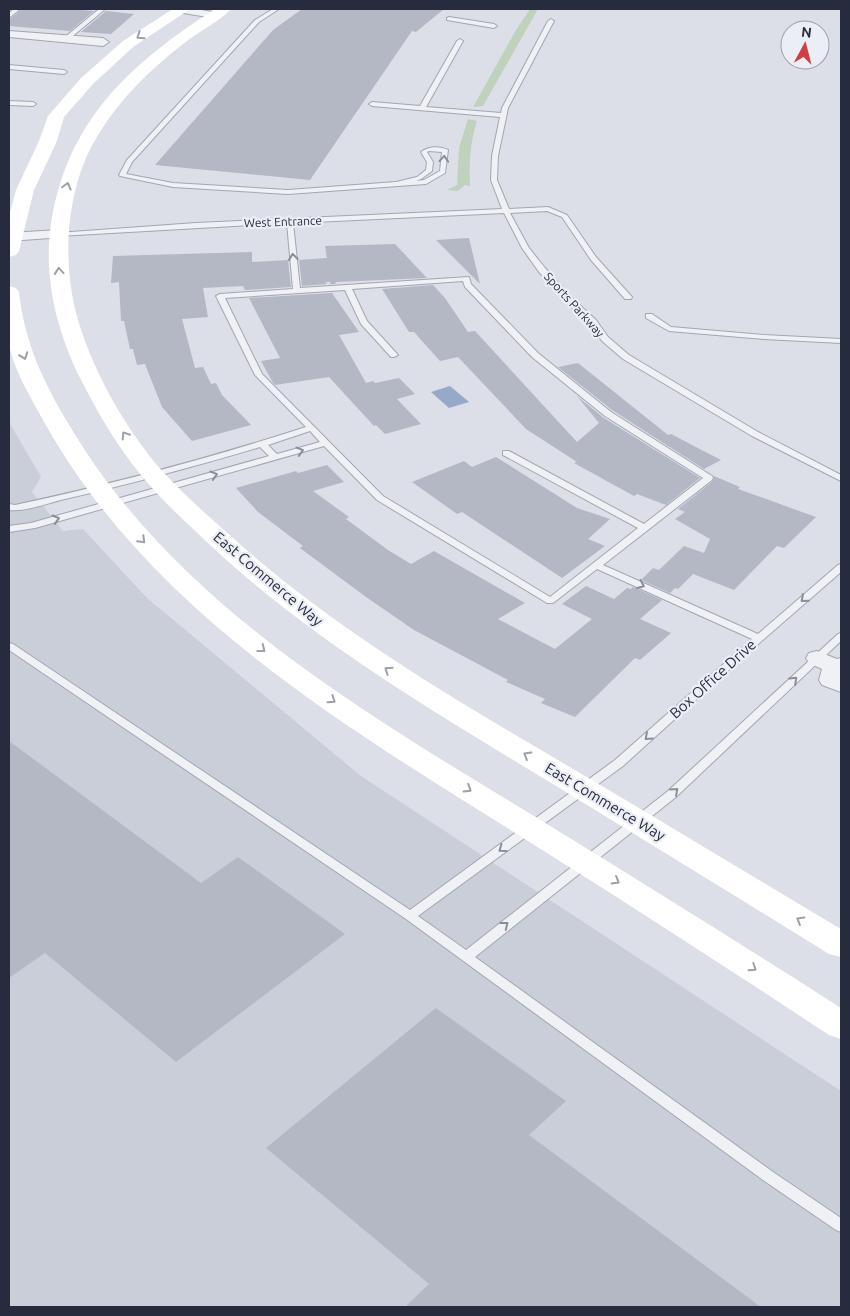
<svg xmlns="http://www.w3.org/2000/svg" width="850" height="1316" font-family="Ubuntu,sans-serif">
	<rect width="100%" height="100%" fill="#dcdfe7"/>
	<!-- built -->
	<path fill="#caced9" d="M9 422 41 477 32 492 63 531 83 529 147 598 361 776 841 1091V1307H9Z"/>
	<!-- green -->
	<path fill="#c0d1bd" d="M530 9H538L483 106 473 107 516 30Z
		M468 119 477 121C470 143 469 163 470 186L465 185 458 191 447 190 457 185 459 148Z"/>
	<!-- water -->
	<path fill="#96a9c8" d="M450 386 469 402 449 408 431 392Z"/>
	<!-- building -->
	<path fill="#b4b8c4" d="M22 9H67L94 11 70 31 9 26V20Z
		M302 9H444L416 32 412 31 310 180 155 165 273 30Z
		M106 11 134 14 111 34 81 32Z
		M469 238 480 284 436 240Z
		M395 244 427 278 336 282 335 284H330V282H325L327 284 302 286 299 260 327 258 325 246Z
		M252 252V262L288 260 291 287 245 290 243 286 203 288 208 317 182 319 195 368 203 367 211 384 216 383 222 395 251 425 192 441 162 407 145 364 137 365 133 349H130L124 321H121L119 282 111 283 113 256Z
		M433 285 445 298 468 332 475 331 577 442 599 423 577 396 604 418 700 478 666 505 637 494 634 496 574 463 577 462 526 429 458 357 440 361 414 332H409L382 289Z
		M332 293 359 332 339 335 366 383 373 381 375 383 399 378 415 394 397 399 421 424 385 434 376 425 374 426 329 377 275 385 272 381 261 361 280 358 249 298Z
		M578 363 668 435 671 434 721 460 704 469 612 410 558 367Z
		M496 457 577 508 610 519 588 539 605 546 562 578 462 512 457 514 412 482 464 461 472 467Z
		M327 465 344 482 313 491 349 517 346 519 388 550 411 564 434 551 525 603 498 619 555 649 592 619 562 604 586 586 614 599 627 588 631 589 633 587 662 600 640 619 671 633 640 660 635 658 575 717 541 703 545 699 506 682 508 680 414 630 366 597 300 548 303 546 258 512 236 488 296 471 298 473Z
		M714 476 740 487 738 489 816 517 784 548 777 546 734 590 693 574 678 589 675 588 670 593 641 580 653 568 659 570 684 546 704 553 710 539 675 519 685 512 678 509 713 481Z
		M9 741 201 883 238 857 345 934 176 1062 45 953 9 978Z
		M436 1008 566 1101 529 1135 761 1307H405L429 1284 266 1148Z"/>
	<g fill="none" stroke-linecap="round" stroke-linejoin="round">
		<defs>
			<path id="lane" d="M14 9H20L9 18V13Z
				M99 9 104 10 68 40H64V38Z
				M273 9H279L259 22 132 162 126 174 173 183 288 190 396 182 417 177 426 170 427 162 421 152C428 146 440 146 448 150L445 173 426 184 288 194 173 187 120 176 119 175 127 160 255 20ZM429 151 442 152 440 171 424 180 416 181 421 179 432 171 433 162 427 152Z
				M449 17 494 24 497 26 494 28 447 20V18Z
				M551 19 554 21 508 108 498 156 497 180 509 209 548 207 567 215 596 257 632 297 631 299H625L591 260 562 217 547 211 510 213 529 248 545 268 572 298 596 320 608 337 629 355 758 432 841 475V481L752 436 623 359 602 341 590 324 566 302 539 272 522 248 504 213 293 223 300 288 469 277 471 284 538 353 611 412 712 476 713 478 712 480 603 565 758 634 838 565 841 564V572L741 659 623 766 418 916 466 950 668 791 838 634 841 633V641L676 797 475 957 773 1172 841 1218V1232L836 1230 763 1180 406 919 9 650V643L13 644 410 910 615 760 752 639 597 569 553 603H547L377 500 324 446 35 528 9 532V526L31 523 269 456 260 447C196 466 130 484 65 499 49 503 24 512 9 510V504L15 505C113 484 210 458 306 427L255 375 216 296 220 294 293 289 287 223 59 236 57 235V233L196 223 502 209 491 180 492 156 500 117 372 106 369 104 372 102 420 106 457 41 460 39 463 41 426 107 501 113 502 108 548 21ZM463 281 465 287 532 357 605 416 703 478 644 524 509 451H503V455L638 528 550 597 383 496 262 374 225 298 345 290 361 324 391 357H394L398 355 367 321 352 289ZM310 431 320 442 277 454 268 445Z
				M9 65 64 70 67 72 64 74 9 69Z
				M9 101 33 102 36 104 33 106 9 105Z
				M646 314H652L671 327 764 335 841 339V343L764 339 669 331 646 318Z"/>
			<path id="street" d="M172 9H196L218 13 220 15 214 18 177 12Z
				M9 31 103 38 109 42 103 46 9 37Z
				M59 230 64 231 66 234 64 237 9 241V233Z
				M817 651 837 659 841 658V692L822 685 819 680 822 669 809 663 806 658 809 653Z"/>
		</defs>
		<!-- lane casing -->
		<use href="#lane" stroke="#a2a6b1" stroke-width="2"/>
		<!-- street casing -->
		<use href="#street" stroke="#a2a6b1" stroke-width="2"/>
		<!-- lane -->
		<use href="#lane" fill="#eff1f5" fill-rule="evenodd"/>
		<!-- street -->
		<use href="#street" fill="#eff1f5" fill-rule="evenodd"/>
		<!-- secondary -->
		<path fill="#fff" fill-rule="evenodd" d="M173 9H190L133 47 93 84 64 117 57 141 34 190 19 251 16 255 9 257V216L16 190 39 141 48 116 81 78 123 41Z
			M215 9H231C219 22 201 30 187 41 144 74 107 111 85 160 66 207 64 261 75 309 89 365 125 429 163 472 182 492 202 511 223 529 325 623 444 693 563 763 656 818 749 874 841 929V957L829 954C742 900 654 846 566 792 443 717 316 644 210 545 186 522 161 500 141 475 117 446 98 413 81 380 57 332 43 278 51 224 67 120 130 64 215 9Z
			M9 286 16 288 19 292C24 340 43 382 68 423 177 609 376 719 555 829 651 888 746 947 841 1008V1039L829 1035C735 973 642 913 547 853 364 737 158 622 47 427 35 405 12 368 9 343 6 325 8 304 9 286Z"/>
	</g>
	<!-- one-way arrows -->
	<defs><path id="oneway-chevron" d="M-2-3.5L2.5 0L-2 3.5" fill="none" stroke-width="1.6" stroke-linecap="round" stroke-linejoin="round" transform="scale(1.25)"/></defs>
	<g stroke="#9da0a8">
		<use href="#oneway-chevron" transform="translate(140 36) rotate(146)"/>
		<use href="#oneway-chevron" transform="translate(67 186) rotate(-75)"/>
		<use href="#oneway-chevron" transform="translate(59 271) rotate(-95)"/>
		<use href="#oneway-chevron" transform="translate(24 356) rotate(70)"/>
		<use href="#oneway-chevron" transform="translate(125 435) rotate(-123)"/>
		<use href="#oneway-chevron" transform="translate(142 540) rotate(45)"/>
		<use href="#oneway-chevron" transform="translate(262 649) rotate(38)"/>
		<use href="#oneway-chevron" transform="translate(388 670) rotate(-145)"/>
		<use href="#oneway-chevron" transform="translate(332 700) rotate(34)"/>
		<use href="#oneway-chevron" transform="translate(527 755) rotate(-149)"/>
		<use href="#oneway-chevron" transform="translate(468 789) rotate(32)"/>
		<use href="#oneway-chevron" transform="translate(616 881) rotate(31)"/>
		<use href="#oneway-chevron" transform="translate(800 920) rotate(-149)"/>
		<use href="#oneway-chevron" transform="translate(753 968) rotate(33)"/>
	</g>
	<g stroke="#8a8e99">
		<use href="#oneway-chevron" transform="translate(444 159) rotate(-86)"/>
		<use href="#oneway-chevron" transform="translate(293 257) rotate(-96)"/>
		<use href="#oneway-chevron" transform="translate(300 451) rotate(-16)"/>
		<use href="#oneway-chevron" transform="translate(214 475) rotate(-16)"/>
		<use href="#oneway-chevron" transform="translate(56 519) rotate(-17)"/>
		<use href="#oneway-chevron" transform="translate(641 585) rotate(24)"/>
		<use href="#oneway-chevron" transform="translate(804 599) rotate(139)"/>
		<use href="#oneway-chevron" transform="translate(794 680) rotate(-43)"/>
		<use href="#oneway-chevron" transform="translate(648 737) rotate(138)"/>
		<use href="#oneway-chevron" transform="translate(675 791) rotate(-42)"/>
		<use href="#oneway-chevron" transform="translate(502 849) rotate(144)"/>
		<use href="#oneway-chevron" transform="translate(505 925) rotate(-38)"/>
	</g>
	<g text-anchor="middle" stroke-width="4.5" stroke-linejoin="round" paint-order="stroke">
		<!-- far-street labels -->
		<g font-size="12" fill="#262c3d" stroke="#eceef5">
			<text transform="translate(283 222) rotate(-2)" y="4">West Entrance</text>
			<text transform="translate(574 305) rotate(48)" y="4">Sports Parkway</text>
		</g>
		<!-- street labels -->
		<g font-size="15" fill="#262c3d" stroke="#eceef5">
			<text transform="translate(268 579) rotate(40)" y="5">East Commerce Way</text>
			<text transform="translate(713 679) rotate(-42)" y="5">Box Office Drive</text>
			<text transform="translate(605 802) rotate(31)" y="5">East Commerce Way</text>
		</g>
	</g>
	<!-- border -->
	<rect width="850" height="1316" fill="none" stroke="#262c3d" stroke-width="20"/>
	<!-- north arrow -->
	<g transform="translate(805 45) rotate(7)"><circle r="24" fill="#eceef5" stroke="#9da0ab"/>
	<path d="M0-4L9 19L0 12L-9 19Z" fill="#d03d43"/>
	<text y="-8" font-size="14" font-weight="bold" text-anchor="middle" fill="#262c3d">N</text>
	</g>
</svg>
